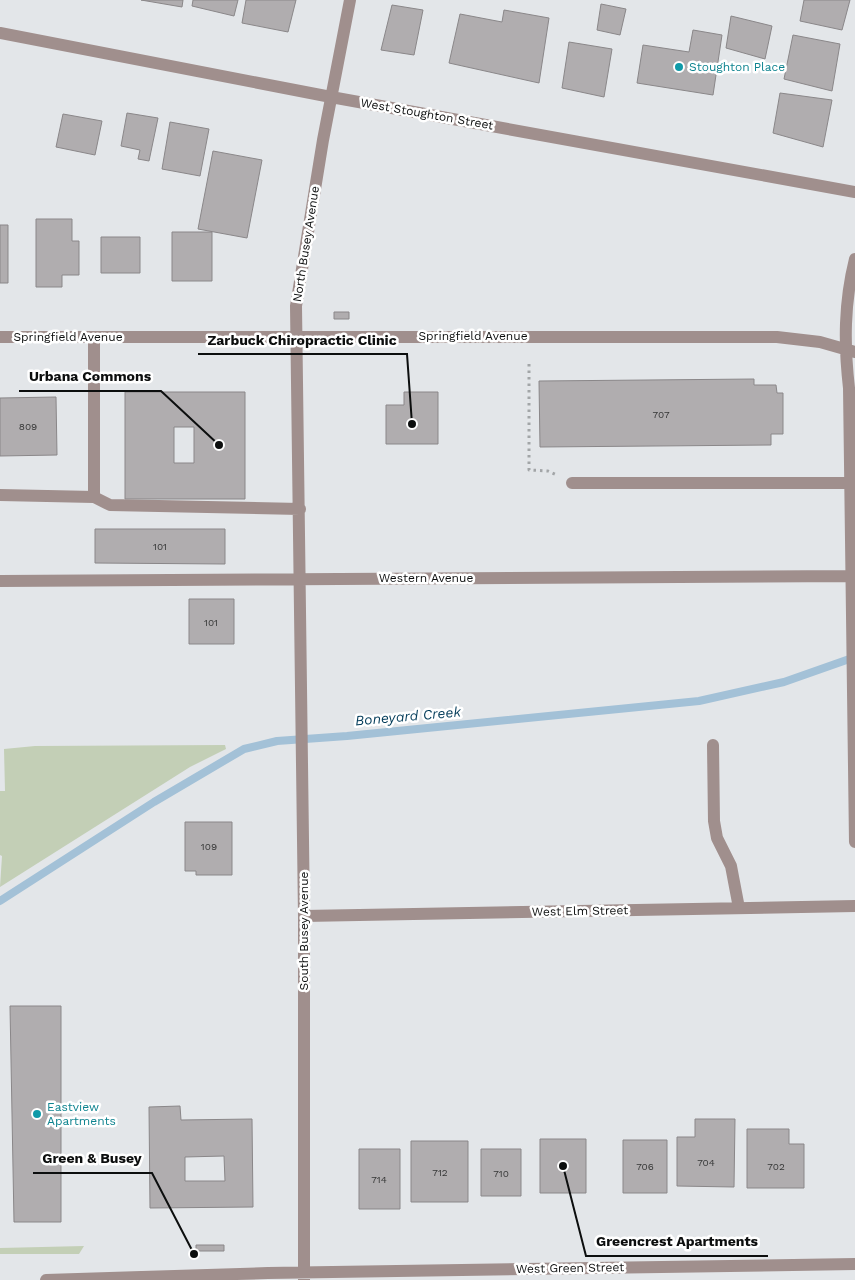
<svg xmlns="http://www.w3.org/2000/svg" width="855" height="1280" font-family="'Work Sans',sans-serif">
	<rect width="100%" height="100%" fill="#e3e6e9"/>
	<!-- green -->
	<path fill="#c3cfb6" d="M225 745 226 749 190 767 0 887 2 856 0 855V791H5L4 749 35 746Z
		M84 1246 79 1254H0V1248Z"/>
	<g fill="none" stroke-linecap="round" stroke-linejoin="round">
		<!-- stream -->
		<path stroke="#a3c1d7" stroke-width="8" d="M0 901 154 802 244 749 277 741 347 736 699 701 784 682 855 657"/>
	</g>
	<!-- building -->
	<path fill="#b0adaf" stroke="#8a8789" fill-rule="evenodd" d="M141 0H183L182 7Z
		M193 0H238L234 16 192 6Z
		M246 0H296L288 32 242 23Z
		M804 0H850L842 30 800 21Z
		M601 4 626 9 620 35 597 30Z
		M392 5 423 10 414 55 381 50Z
		M504 10 549 18 539 83 449 63 460 14 502 22Z
		M731 16 772 26 765 59 726 48Z
		M693 30 722 35 713 95 637 83 643 45 689 52Z
		M793 35 840 44 832 91 784 79Z
		M569 42 612 49 604 97 562 88Z
		M780 93 832 100 823 147 773 133Z
		M127 113 158 118 149 161 138 159 140 150 121 146Z
		M63 114 102 121 95 155 56 147Z
		M170 122 209 129 200 176 162 169Z
		M213 151 262 160 247 238 198 229Z
		M36 219H72V241H79V275H62V287H36Z
		M0 225H8V283H0Z
		M172 232H212V281H172Z
		M101 237H140V273H101Z
		M334 312H349V319H334Z
		M754 379V385H776L777 393H783V434H771V445L540 447 539 381Z
		M125 392H245V499H125ZM174 427H194V463H174Z
		M404 392H438V444H386V405H404Z
		M56 397 57 455 0 456V398Z
		M95 529H225V564L95 563Z
		M189 599H234V644H189Z
		M185 822H232V875H196V871H185Z
		M10 1006H61V1222H14Z
		M180 1106 181 1120 252 1119 253 1207 150 1208 149 1107ZM224 1156 225 1181H185V1157Z
		M695 1119H735L734 1187 677 1186V1137H695Z
		M747 1129H789V1144H804V1188H747Z
		M540 1139H586V1193H540Z
		M623 1140H667V1193H623Z
		M411 1141H468V1202H411Z
		M359 1149H400V1209H359Z
		M481 1149H521V1196H481Z
		M196 1245H224V1251H196Z"/>
	<g fill="none" stroke-linecap="round" stroke-linejoin="round">
		<!-- path -->
		<path stroke="#a2a5a7" stroke-width="3" stroke-dasharray="2.5 4" stroke-linecap="butt" d="M529 364V470L548 471 557 475"/>
		<!-- minor -->
		<path stroke="#a08f8d" stroke-width="12" d="M0 33 331 97 855 192
			M855 259C844 303 844 344 849 388L855 842
			M0 337H777L820 342 855 352
			M94 337V497
			M572 483H850
			M0 495 94 497 110 505 300 509
			M0 581 852 576
			M713 745 714 821 717 838 731 866 739 908
			M304 916 855 906
			M46 1280 268 1273 855 1264
			M304 1280V916L296 306 323 140 350 0"/>
	</g>
	<!-- markers -->
	<g fill="#0f9aa8" stroke="#fff" stroke-width="2">
		<circle cx="679" cy="67" r="5"/>
		<circle cx="37" cy="1114" r="5"/>
	</g>
	<g text-anchor="middle" stroke-width="5" stroke-linejoin="round" paint-order="stroke">
		<!-- number labels -->
		<g font-size="10" fill="#353636">
			<text x="661" y="418">707</text>
			<text x="28" y="430">809</text>
			<text x="160" y="550">101</text>
			<text x="211" y="626">101</text>
			<text x="209" y="850">109</text>
			<text x="706" y="1166">704</text>
			<text x="645" y="1170">706</text>
			<text x="776" y="1170">702</text>
			<text x="440" y="1176">712</text>
			<text x="501" y="1177">710</text>
			<text x="379" y="1183">714</text>
		</g>
		<!-- culture labels -->
		<g font-size="12" fill="#0d838f" stroke="#fff" text-anchor="start">
			<text x="689" y="71">Stoughton Place</text>
			<text x="47" y="1111">Eastview<tspan x="47" dy="14">Apartments</tspan></text>
		</g>
		<!-- street labels -->
		<g font-size="12" fill="#0c0e0e" stroke="#fff">
			<text transform="translate(427 114) rotate(10)" y="4">West Stoughton Street</text>
			<text transform="translate(306 244) rotate(-81)" y="4">North Busey Avenue</text>
			<text x="473" y="340">Springfield Avenue</text>
			<text x="68" y="341">Springfield Avenue</text>
			<text x="426" y="582">Western Avenue</text>
			<text transform="translate(580 911) rotate(-1)" y="4">West Elm Street</text>
			<text transform="translate(304 931) rotate(-90)" y="4">South Busey Avenue</text>
			<text transform="translate(570 1268) rotate(-1)" y="4">West Green Street</text>
		</g>
		<!-- water labels -->
		<g font-size="14" font-style="italic" fill="#023b59" stroke="#fff">
			<text transform="translate(408 716) rotate(-5)" y="5">Boneyard Creek</text>
		</g>
	</g>
	<!-- callouts -->
	<path fill="none" stroke="#0c0e0e" stroke-width="2" d="M412 424L407 354H198M219 445L161 391H19M194 1254L152 1173H33M563 1166L586 1256H768"/>
	<g fill="#0c0e0e" stroke="#fff" stroke-width="2">
		<circle cx="412" cy="424" r="5"/>
		<circle cx="219" cy="445" r="5"/>
		<circle cx="194" cy="1254" r="5"/>
		<circle cx="563" cy="1166" r="5"/>
	</g>
	<g font-size="14" text-anchor="middle" font-weight="bold" fill="#0c0e0e" stroke="#fff" stroke-width="5" stroke-linejoin="round" paint-order="stroke">
		<text x="302" y="345">Zarbuck Chiropractic Clinic</text>
		<text x="90" y="381">Urbana Commons</text>
		<text x="92" y="1163">Green &amp; Busey</text>
		<text x="677" y="1246">Greencrest Apartments</text>
	</g>
</svg>
